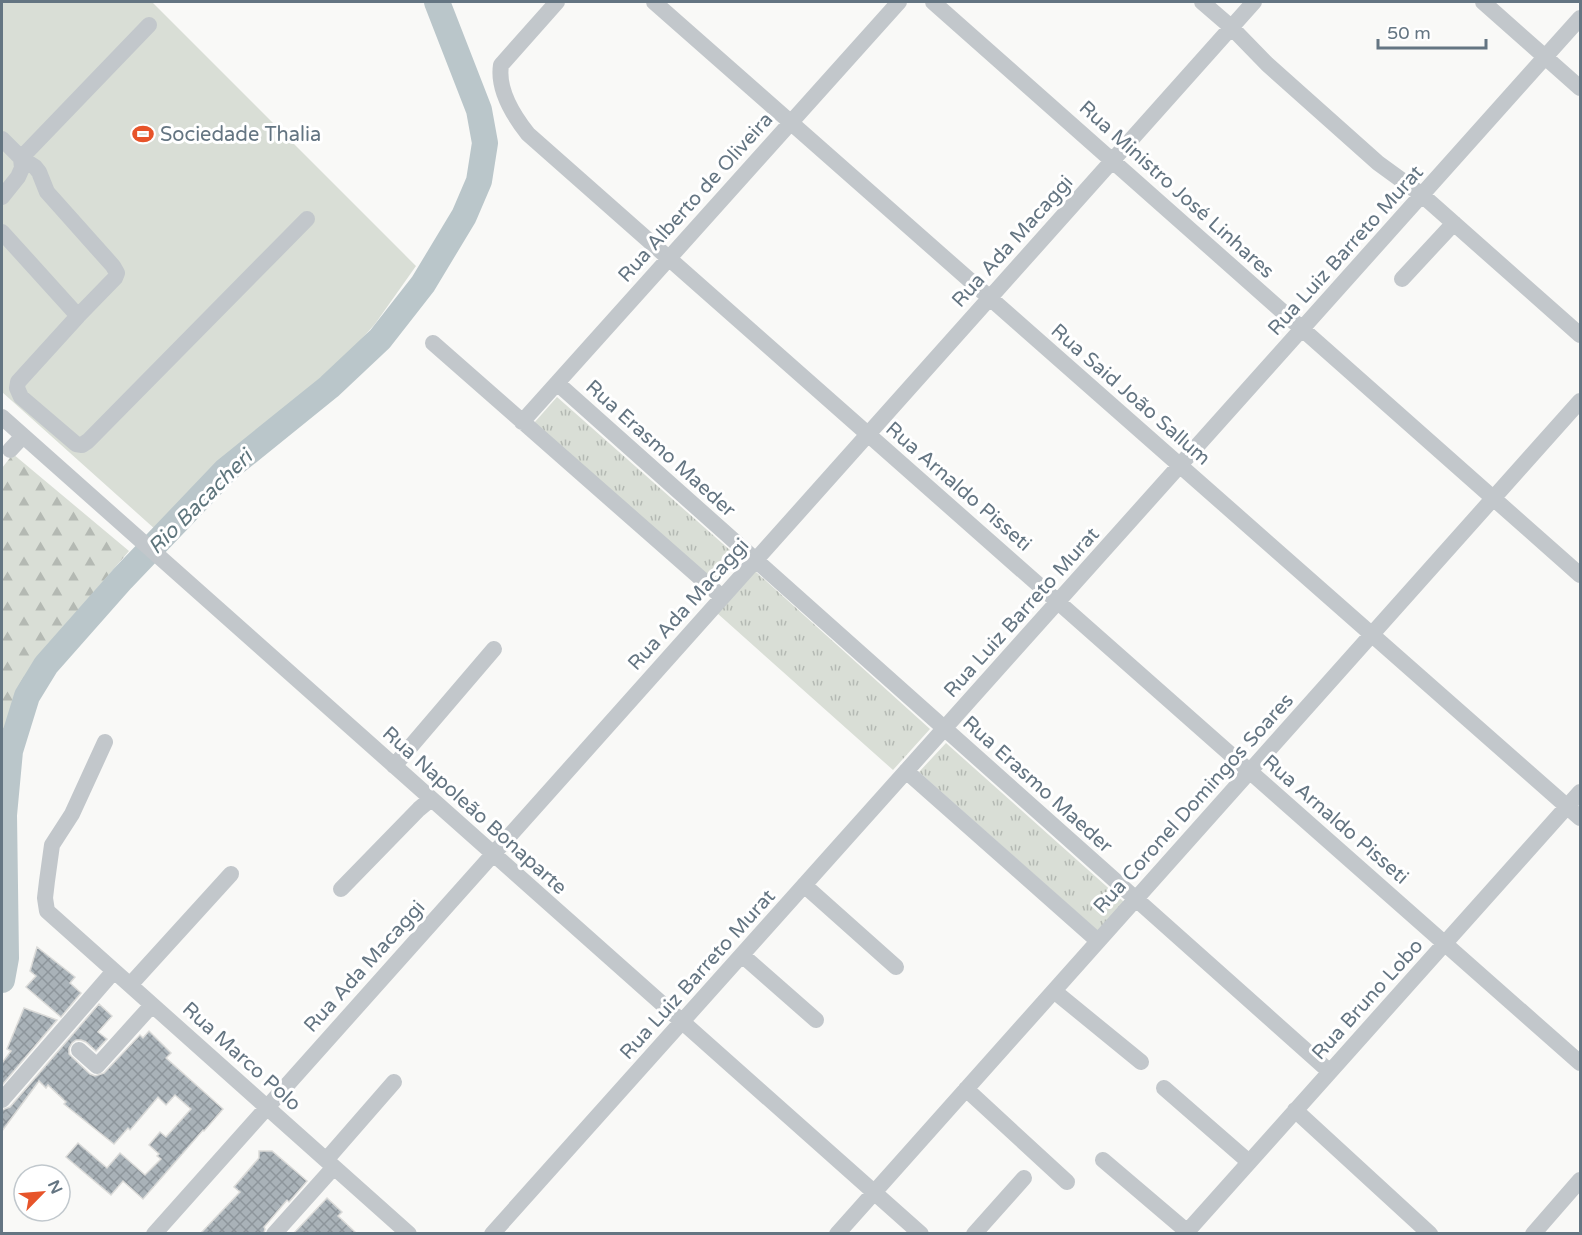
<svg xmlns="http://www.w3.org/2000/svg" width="1582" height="1235" font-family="'Varela Round',sans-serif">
	<defs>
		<pattern id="forest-firs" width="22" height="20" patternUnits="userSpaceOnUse" patternTransform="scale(1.5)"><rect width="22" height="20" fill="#d9ded6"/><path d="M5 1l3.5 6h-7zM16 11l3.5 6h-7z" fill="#b4b9b3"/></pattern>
		<pattern id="park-tufts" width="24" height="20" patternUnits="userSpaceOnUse" patternTransform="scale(1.5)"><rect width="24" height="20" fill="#d9ded6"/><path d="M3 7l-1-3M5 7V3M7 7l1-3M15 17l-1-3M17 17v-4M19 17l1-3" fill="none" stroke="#b4b9b3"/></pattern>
		<pattern id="building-cross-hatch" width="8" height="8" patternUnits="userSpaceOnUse" patternTransform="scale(1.5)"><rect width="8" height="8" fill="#a9b2b8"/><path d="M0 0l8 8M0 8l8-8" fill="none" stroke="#8d959b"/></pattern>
	</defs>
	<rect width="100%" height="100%" fill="#f9f9f7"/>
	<!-- forest -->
	<path fill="url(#forest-firs)" d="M13 454 129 551 38 658 2 794V468Z"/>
	<!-- park -->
	<path fill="url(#park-tufts)" d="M557 397 740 559 717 584 534 423Z
		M755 571 930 729 893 770 717 613Z
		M946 743 1124 902 1098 931 919 772Z"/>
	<!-- pitch -->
	<path fill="#d9ded6" d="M2 2H152L416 266 375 324 320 386 251 435 204 479 156 530 2 392Z"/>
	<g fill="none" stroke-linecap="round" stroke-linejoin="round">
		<!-- river -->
		<path stroke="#bac6ca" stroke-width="26" d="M2 980 6 958 4 815 10 751 27 696 46 665 122 579 226 470 329 387 380 339 423 284 464 216 479 181 485 143 479 110 437 2"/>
	</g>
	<!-- building -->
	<path fill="url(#building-cross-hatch)" stroke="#dbdbd9" stroke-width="1.5" d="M37 947 75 977 70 983 81 993 61 1017 26 987 36 976 30 971Z
		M99 1004 112 1016 98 1032 107 1039 96 1051 86 1042 81 1040H76L72 1043 69 1048V1054L72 1057 90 1074 95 1076 104 1073 140 1035 143 1038 149 1031 171 1053 166 1058 223 1109 204 1131 203 1130 143 1199 123 1181 111 1195 66 1157 78 1143 107 1168 120 1153 145 1175 161 1159 157 1156 159 1154 149 1145 160 1132 166 1137 191 1109 175 1095 166 1105 158 1097 130 1130 128 1128 114 1144 64 1104 66 1102 48 1085 46 1088 39 1081 2 1131V1110L10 1107Z
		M24 1008 57 1020 2 1085V1063L11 1051 7 1049Z
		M259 1151H272L307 1181 289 1202 287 1200 264 1227 265 1229 264 1233H201L240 1192 234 1187 259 1158Z
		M327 1198 342 1212 338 1216 356 1233H294Z"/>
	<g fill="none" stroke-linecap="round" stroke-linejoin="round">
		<!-- minor -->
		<path stroke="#c2c7cb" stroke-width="16" d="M557 2 501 65C497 90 513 115 528 134L1580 1063
			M654 2 1580 818
			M933 2 1580 575
			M1202 2 1231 27 1267 64 1378 163 1422 195 1580 335
			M1483 2 1580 88
			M2 139 21 158 35 167 39 172 47 192 113 266 117 273 115 278 78 316 2 232
			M21 158 149 25
			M2 197 18 177 22 168 21 158
			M1402 279 1454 223
			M78 316 18 382 17 388 21 397 76 444 82 445 88 441 307 219
			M433 343 722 597
			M557 383 1330 1072
			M2 417 921 1234
			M522 422 899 2
			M10 450 23 436
			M105 742 72 814 52 845 47 881 45 898 47 911 409 1234
			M394 766 494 649
			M906 771 1098 941
			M804 885 896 967
			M341 889 419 809 431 799
			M742 955 816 1020
			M130 985 231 874
			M1054 991 1141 1062
			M79 1050 97 1066 152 1005
			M1164 1088 1249 1162
			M966 1089 1067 1182
			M2 1100 114 971
			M1295 1110 1430 1234
			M326 1160 394 1082
			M1103 1160 1190 1234
			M154 1234 1254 2
			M274 1234 334 1167
			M492 1234 1580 18
			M837 1234 1580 401
			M974 1234 1024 1178
			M1185 1234 1580 792
			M1533 1234 1580 1180"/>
	</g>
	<!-- icons -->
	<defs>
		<symbol id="stadium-bare" viewBox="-9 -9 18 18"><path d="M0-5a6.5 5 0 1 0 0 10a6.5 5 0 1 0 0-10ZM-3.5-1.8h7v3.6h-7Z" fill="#e7542a" stroke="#fff" stroke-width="2.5" paint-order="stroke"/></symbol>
	</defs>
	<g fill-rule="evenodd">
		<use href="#stadium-bare" x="128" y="119" width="30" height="30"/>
	</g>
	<g text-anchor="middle" stroke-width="6" stroke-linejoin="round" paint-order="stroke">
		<!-- poi labels -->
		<g font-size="20" fill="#647582" stroke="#fff" text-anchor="start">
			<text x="160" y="141">Sociedade Thalia</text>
		</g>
		<!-- street labels -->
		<g font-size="20" fill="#647582" stroke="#fff">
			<text transform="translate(1177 189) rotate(42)" y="7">Rua Ministro José Linhares</text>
			<text transform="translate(695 197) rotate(-48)" y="7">Rua Alberto de Oliveira</text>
			<text transform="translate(1012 241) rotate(-48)" y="7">Rua Ada Macaggi</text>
			<text transform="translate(1345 250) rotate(-48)" y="7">Rua Luiz Barreto Murat</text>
			<text transform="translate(1131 394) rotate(41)" y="7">Rua Said João Sallum</text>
			<text transform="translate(661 448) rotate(42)" y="7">Rua Erasmo Maeder</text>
			<text transform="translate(959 486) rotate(41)" y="7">Rua Arnaldo Pisseti</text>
			<text transform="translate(688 604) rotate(-48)" y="7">Rua Ada Macaggi</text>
			<text transform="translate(1021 612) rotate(-48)" y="7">Rua Luiz Barreto Murat</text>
			<text transform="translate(1038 784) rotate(42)" y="7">Rua Erasmo Maeder</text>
			<text transform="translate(1193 803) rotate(-48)" y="7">Rua Coronel Domingos Soares</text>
			<text transform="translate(475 810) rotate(42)" y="7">Rua Napoleão Bonaparte</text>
			<text transform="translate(1336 819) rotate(41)" y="7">Rua Arnaldo Pisseti</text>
			<text transform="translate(364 966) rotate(-48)" y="7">Rua Ada Macaggi</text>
			<text transform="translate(697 974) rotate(-48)" y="7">Rua Luiz Barreto Murat</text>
			<text transform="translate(1367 999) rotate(-48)" y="7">Rua Bruno Lobo</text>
			<text transform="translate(242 1056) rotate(42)" y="7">Rua Marco Polo</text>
		</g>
		<!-- water labels -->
		<g font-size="21" font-style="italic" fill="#5e757c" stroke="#fff">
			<text transform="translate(200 502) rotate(-45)" y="7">Rio Bacacheri</text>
		</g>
	</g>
	<!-- border -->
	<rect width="1582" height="1235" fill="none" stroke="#647582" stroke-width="6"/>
	<!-- north arrow -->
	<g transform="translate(42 1193) rotate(65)"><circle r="28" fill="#ffffff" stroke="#c1c8cd" stroke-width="1.5"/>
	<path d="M0-4.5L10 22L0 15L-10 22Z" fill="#e7542a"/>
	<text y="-9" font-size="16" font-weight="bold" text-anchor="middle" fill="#647582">N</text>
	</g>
	<!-- scale -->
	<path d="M1378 39v9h108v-9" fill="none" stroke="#647582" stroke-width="3"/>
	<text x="1387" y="39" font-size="18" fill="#647582" stroke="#ffffff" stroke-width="4.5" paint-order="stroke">50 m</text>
</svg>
